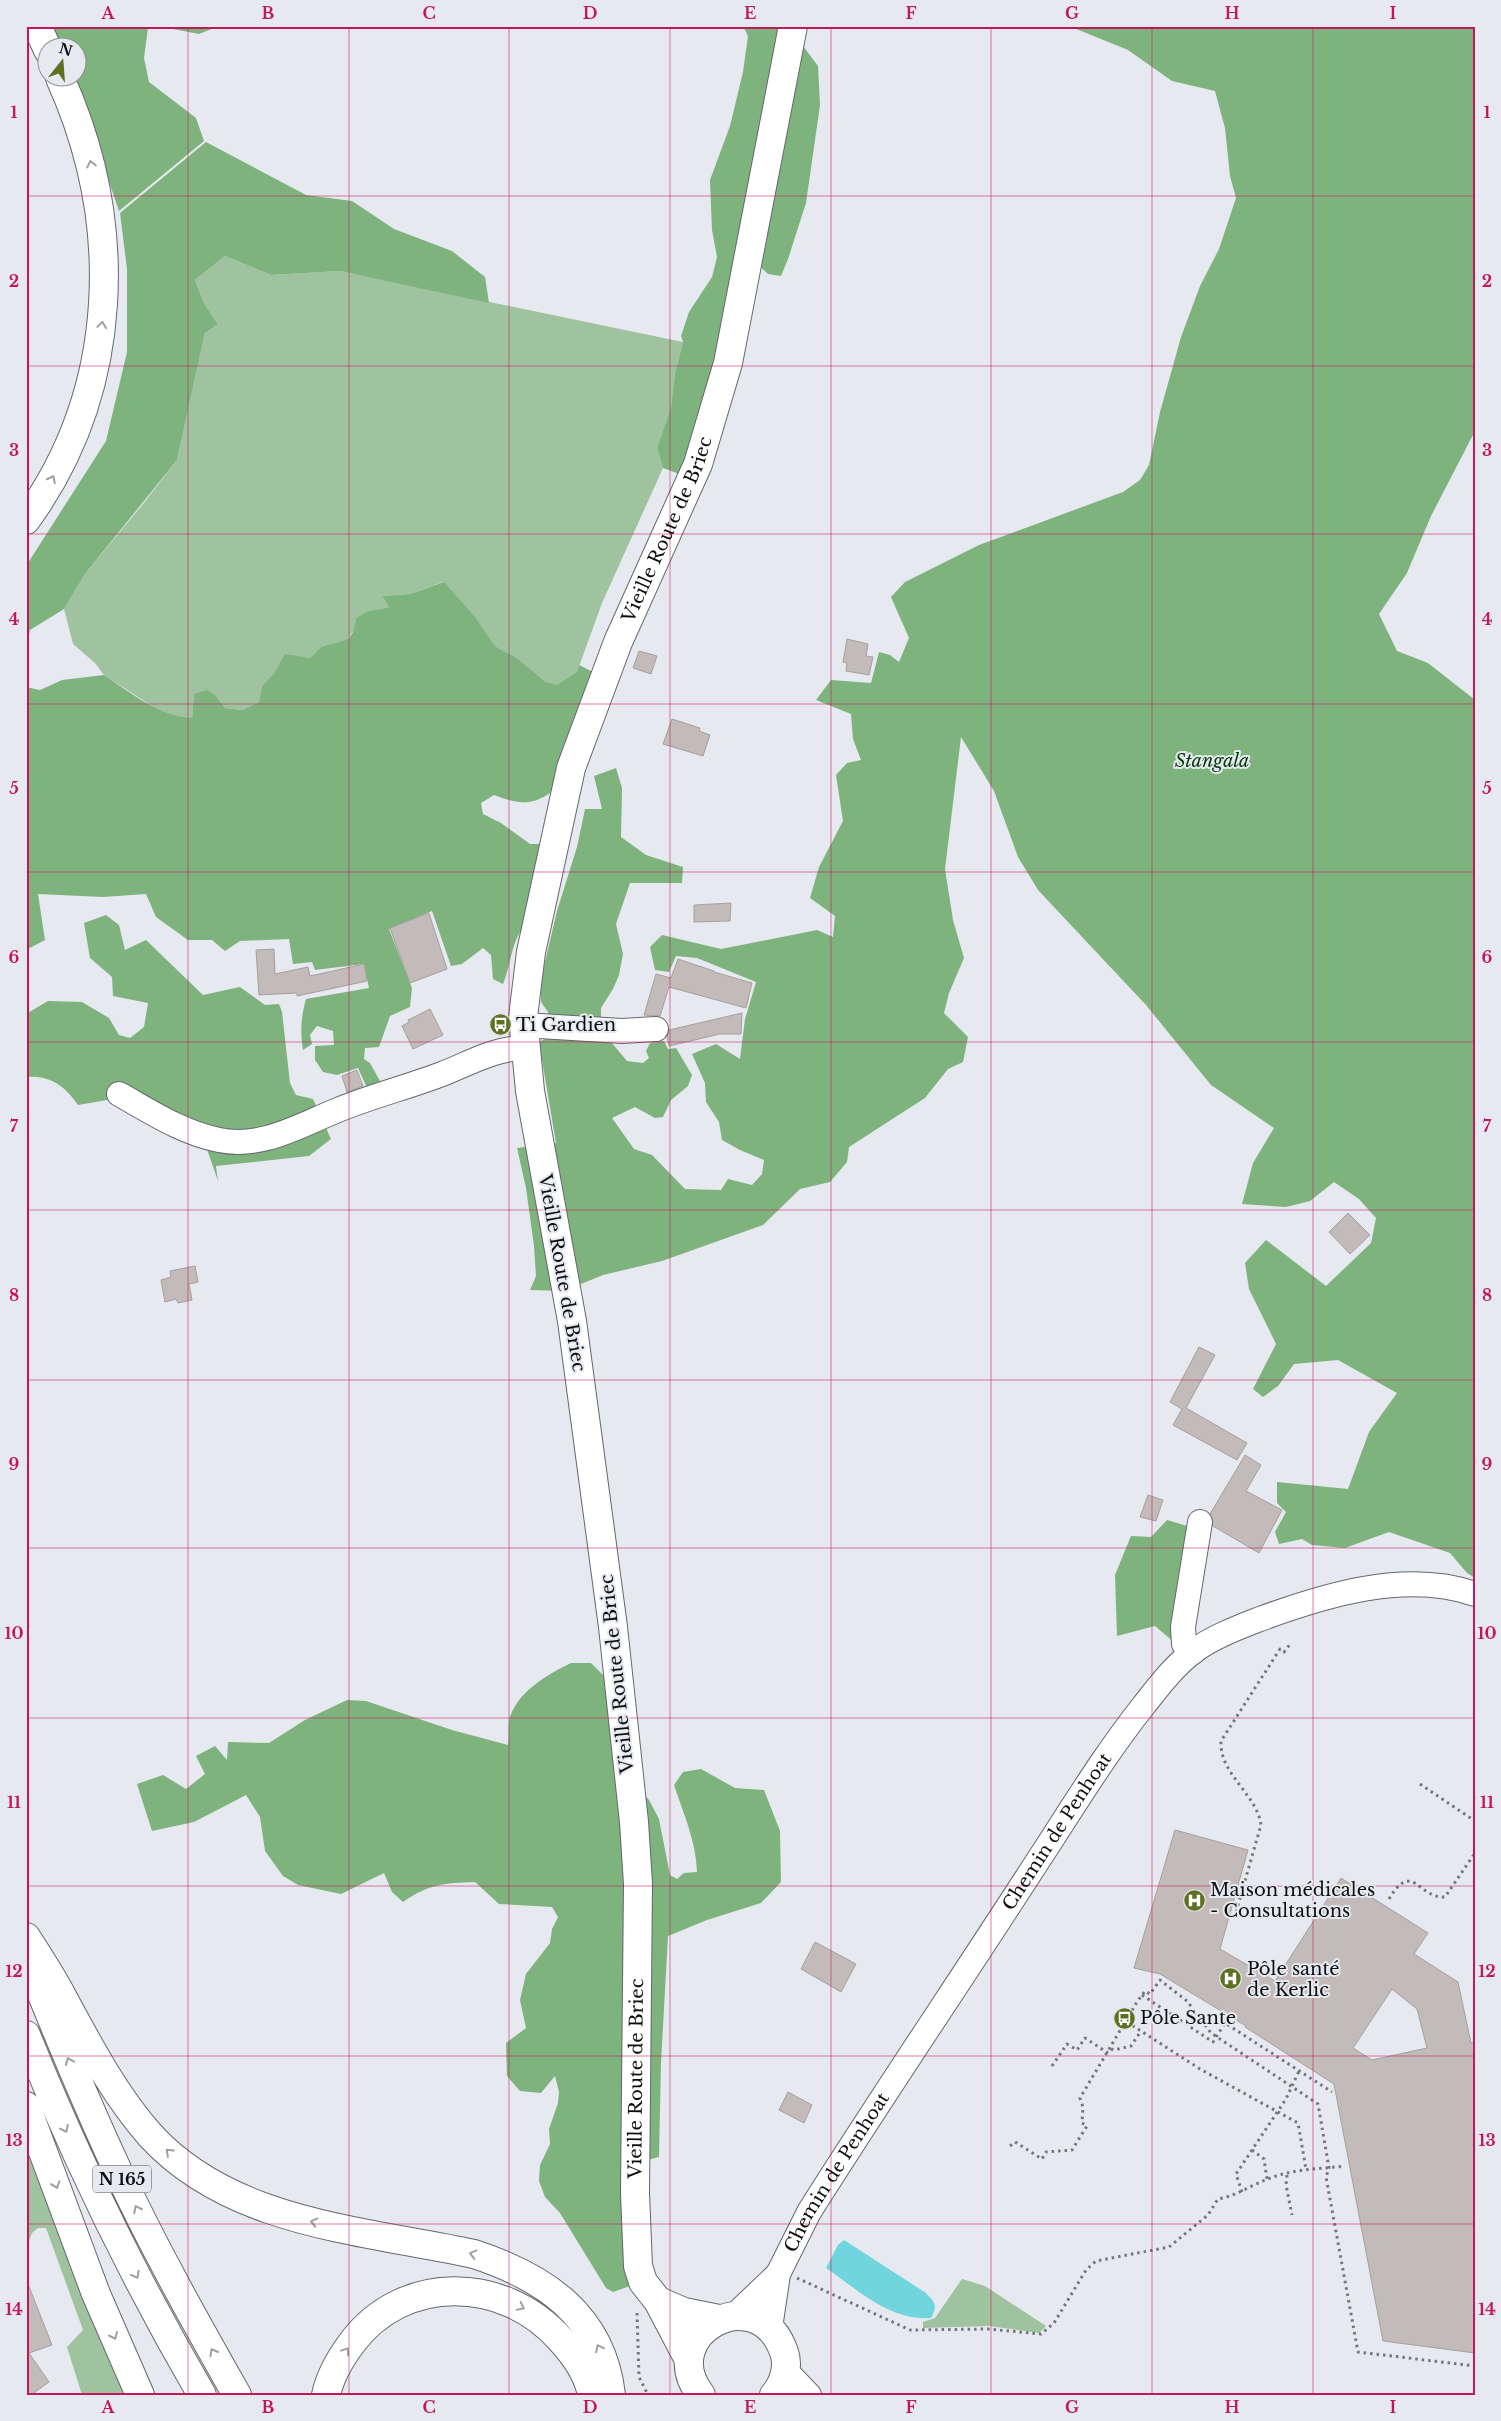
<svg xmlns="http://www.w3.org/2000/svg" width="1501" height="2421" font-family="'Libre Baskerville',serif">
	<rect width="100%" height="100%" fill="#e6e9ef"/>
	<!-- green -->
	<path fill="#9fc39e" d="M225 256 271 275 340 271 683 342 675 373 671 407 657 448 663 468 602 603 577 672 557 686 546 682 517 658 495 646 476 618 443 582 410 594 382 596 389 607 369 611 344 643 321 648 310 658 285 655 274 673 262 686 259 702 242 710 225 708 216 696 194 694 192 718H177L158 710 104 675 95 663 73 644 64 609 85 574 143 504 177 460 205 333 218 324 204 303 195 280Z
		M26 2134 127 2395H82L67 2347 83 2330 46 2228H38L32 2233 26 2250Z
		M962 2279 985 2286 1046 2326 1039 2333 989 2326 923 2328V2322L935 2318Z"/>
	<!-- forest -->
	<path fill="#7eb37e" d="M53 26H219L199 34 168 28H148L144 58 149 82 196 118 204 141 119 211 74 78H78V48L61 47Z
		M743 26H788L818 66 820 105 806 203 788 259 781 276 768 274 744 252 732 310 682 475 663 468 657 448 671 407 675 373 683 342 681 336 689 312 712 277 717 257 712 230 710 180 730 126 743 72 748 36Z
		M1069 26H1475V431L1431 516 1407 573 1379 614 1397 651 1428 663 1475 700V1578L1467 1573 1450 1553 1389 1532 1345 1548 1312 1545 1302 1539 1279 1544 1275 1532 1286 1512 1277 1503V1482L1348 1489 1369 1432 1397 1393 1338 1360 1294 1364 1278 1386 1263 1397 1253 1389 1276 1344 1249 1289 1245 1263 1266 1240 1326 1286 1371 1243 1376 1218 1359 1199 1334 1182 1310 1201 1286 1207 1242 1204 1253 1163 1274 1128 1211 1085 1146 1005 1038 890 1018 857 994 791 961 737 945 869 953 920 964 958 949 993 944 1013 968 1037 963 1062 948 1069 925 1098 849 1147 847 1162 830 1182 800 1189 763 1225 662 1261 603 1275 564 1291 530 1290 536 1276 534 1246 526 1188 517 1148 556 1143 539 1042 549 1037 548 1012 541 1002 540 983 557 911 577 847 585 809H602L594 776 616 768 622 788 621 837 646 855 683 867 682 883H630L616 924 623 954 619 975 613 989 601 1008V1030L627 1061 643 1063 649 1058 646 1051 650 1043 664 1041 668 1049 676 1048 692 1075 688 1086 671 1100 663 1117 655 1118 635 1107 612 1118 634 1149 652 1155 685 1189 721 1190 728 1179 752 1185 762 1174 764 1160 740 1150 722 1140 719 1122 706 1102 705 1083 692 1054 716 1044 740 1059 745 1019 756 982 697 958 676 956 669 972 655 970 650 947 662 935 721 949 817 930 833 937 835 916 810 898 819 867 843 821 836 775 847 763 861 760 853 739 851 714 816 700 831 680 871 683 879 652 890 655 899 662 909 638 891 597 905 582 979 545 1123 492 1140 480 1149 465 1160 412 1181 337 1200 286 1219 249 1236 198 1230 176 1225 128 1215 91 1172 81 1128 50Z
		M206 142 306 195 352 201 394 229 452 251 485 277 489 303 340 271 271 275 225 256 195 280 204 303 218 324 205 333 177 460 85 574 64 609 30 630 26 649V566L106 441 127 352V269L120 213Z
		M444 582 476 618 495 646 517 658 546 682 557 685 577 672 579 665 593 672 574 722 550 793C530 807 515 803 494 795L481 803 483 814 501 823 530 844H541L526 924C511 940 511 965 503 984L493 979 491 955 483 948 462 964 451 966 432 911 389 929 412 988 410 1007 390 1016 379 1047 365 1048 364 1059 370 1063 380 1081 368 1090 358 1068 337 1075 323 1072 315 1060V1046L334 1045 333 1031 317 1026 310 1035 312 1044 303 1050C300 1031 301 1017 306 999L369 988 364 964 315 970 312 962 293 964 289 939 240 941 225 951 212 940H188L156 917 146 894 103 897 38 894 45 940 26 950V687L40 690 62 680 104 675C130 692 159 717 192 718L194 694 207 690 216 696 225 708 242 710 259 702 262 686 274 673 285 654 310 658C314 655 318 649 322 647 341 640 354 645 356 618L369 611 389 607 382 596 410 594Z
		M106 915 119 925 125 950 146 940 203 995 240 987 265 1005 279 1004 282 1012 290 1083 296 1095 313 1099 331 1139 309 1156 216 1166 218 1181 200 1129 130 1096 78 1105C65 1086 50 1075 26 1077V1014L48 1001 82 1002 109 1018 119 1035 130 1038 144 1027 148 1003 113 996 112 977 90 958 84 923Z
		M1167 1520 1194 1528 1175 1643 1155 1626 1117 1636 1115 1575 1131 1536 1151 1537Z
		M571 1663H591L609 1681 623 1770 649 1800 659 1819 670 1875 677 1879 684 1873 697 1872C696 1841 684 1815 674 1785L683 1772 701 1769 735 1788 764 1790 780 1831 781 1882 761 1903 707 1920 668 1936 661 2063 659 2157 628 2165 630 2286 613 2292 606 2288 560 2213 545 2197 539 2181 540 2165 550 2144 549 2129 558 2103 559 2092 555 2076 541 2093 520 2091 507 2076 506 2043 526 2028 520 2000 526 1974 550 1943 552 1929 558 1917 552 1907 499 1904 475 1882C444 1883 429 1884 403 1902L392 1892 384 1873 341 1894 298 1885 283 1876 265 1851 260 1817 246 1795 194 1822 152 1831 137 1784 163 1775 186 1789 205 1774 196 1756 215 1746 227 1760 228 1742 269 1743 305 1720 347 1700 366 1701 452 1730 508 1745C509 1737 508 1728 509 1721 515 1693 548 1674 571 1663Z"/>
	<!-- water -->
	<path fill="#70d5dd" d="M844 2240 926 2293C935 2302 938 2306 931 2318 890 2321 858 2290 826 2268L838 2245Z"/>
	<!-- building -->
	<path fill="#c2bbb9" stroke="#a79f9d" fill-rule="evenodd" d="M847 639 868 644 866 656 873 657 869 675 846 671 847 663 843 662Z
		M639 651 657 656 651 674 633 668Z
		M672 719 700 728 699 731 710 735 703 756 663 744Z
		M731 903 730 921 694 922V905Z
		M429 913 447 969 410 983 390 928Z
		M274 949 275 974 308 967 310 976 364 964 367 981 297 996V993L259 995 256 950Z
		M678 959 714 971V972L752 983 746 1008 669 987 660 1016 644 1015 656 974 671 978Z
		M430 1009 443 1035 413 1049 402 1026 409 1022 408 1020Z
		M742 1013 741 1034H720L669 1046 667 1037 669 1030Z
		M357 1070 363 1086 347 1092 342 1076Z
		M1348 1213 1370 1235 1350 1254 1329 1232Z
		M195 1266 198 1282 189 1284 192 1300 178 1303 176 1299 165 1302 161 1280 171 1277 170 1271Z
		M1199 1347 1215 1355 1186 1408 1247 1443 1237 1460 1173 1425 1182 1409 1170 1402Z
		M1245 1455 1261 1465 1246 1491 1282 1510 1259 1553 1213 1526 1210 1514Z
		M1148 1495 1163 1500 1156 1521 1140 1517Z
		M1175 1830 1248 1850 1220 1949 1275 1981 1341 1878 1428 1933 1414 1954 1458 1982 1471 2043 1475 2042V2353L1383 2341 1334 2084 1245 2027 1246 2026 1160 1974 1134 1968ZM1392 1989 1417 2009 1427 2048 1372 2060 1353 2048Z
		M815 1942 856 1964 841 1992 801 1969Z
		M788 2092 812 2105 804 2123 779 2110Z
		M26 2279 52 2345 29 2353 49 2382 31 2395H26Z"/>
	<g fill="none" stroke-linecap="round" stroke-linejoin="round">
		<defs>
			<g id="street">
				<path d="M523 1025 622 1031 656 1029"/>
				<path d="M119 1094C151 1112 183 1133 219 1140 262 1149 300 1125 338 1110 372 1096 408 1087 442 1074 470 1063 495 1048 525 1048"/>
				<path d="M1193 1652 1184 1644 1183 1627 1200 1522"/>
				<path d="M734 2316 778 2274"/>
				<path id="s1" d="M770 2328 778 2274 809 2212C884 2093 963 1977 1039 1859 1073 1807 1105 1754 1144 1705 1159 1686 1174 1666 1194 1651 1213 1637 1237 1628 1260 1619 1325 1595 1406 1570 1475 1594"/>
				<path d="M786 2371 809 2395"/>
			</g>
			<g id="secondary">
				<path d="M658 2301 684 2312 719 2319"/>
				<path id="s2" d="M689 2360 658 2301 643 2282 638 2266 635 2193 638 1884 634 1822 613 1627 572 1321 530 1091 523 1017 531 952 571 768 618 642 698 464 728 363 793 26"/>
				<path d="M701 2395C654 2335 757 2276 784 2352 789 2366 784 2384 774 2395"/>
			</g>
			<path id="highway" d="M37 26 48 50
				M26 520C121 389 125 222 60 78
				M26 1937C39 1957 52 1977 63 1998 89 2046 114 2094 150 2135 231 2224 363 2230 474 2254 544 2277 602 2315 611 2395
				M36 1980C62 2044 88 2107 117 2169 153 2246 195 2321 237 2395
				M26 2035C76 2159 135 2280 202 2395
				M26 2106 96 2294 140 2395
				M326 2395C330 2376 340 2359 351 2344 403 2273 504 2276 560 2339 574 2354 588 2374 592 2395"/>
		</defs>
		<!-- street casing -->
		<use href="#street" stroke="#65676d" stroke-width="26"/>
		<!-- secondary casing -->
		<use href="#secondary" stroke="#65676d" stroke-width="30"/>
		<!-- highway casing -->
		<use href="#highway" stroke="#65676d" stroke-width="30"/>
		<!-- path -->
		<path stroke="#74767a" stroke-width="3" stroke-dasharray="2.5 4" stroke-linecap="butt" d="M1420 1784 1475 1821
			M1389 1899C1413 1859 1418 1899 1445 1897L1475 1853
			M1236 1912 1261 1825C1257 1794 1219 1774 1221 1741L1280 1649 1284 1652 1291 1643
			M1142 1995 1213 2042 1225 2023 1332 2092
			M1127 2022 1200 2069 1298 2123 1306 2169
			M1111 2049 1114 2050 1131 2046 1141 2031
			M1052 2066 1067 2044 1077 2050 1085 2038 1108 2053
			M1010 2146 1015 2142 1042 2159 1046 2152 1072 2150 1087 2126 1082 2123 1083 2107 1080 2098 1137 2002 1145 1991 1150 1994 1160 1980 1187 2001 1211 2033 1318 2104 1329 2168 1326 2177 1358 2352 1475 2366
			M1252 2150 1264 2159 1267 2179
			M1287 2175 1286 2185 1292 2215
			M1242 2192 1236 2174 1286 2099 1299 2071
			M797 2278 910 2330 988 2329 1041 2334 1054 2323 1086 2270 1096 2261 1169 2247 1208 2215 1218 2199C1236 2196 1251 2185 1268 2179 1291 2169 1320 2169 1345 2166
			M637 2313 639 2377 648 2395"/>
		<!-- street -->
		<use href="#street" stroke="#fff" stroke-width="24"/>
		<!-- secondary -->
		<use href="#secondary" stroke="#fff" stroke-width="28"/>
		<!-- highway -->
		<use href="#highway" stroke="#fff" stroke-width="28"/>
	</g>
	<!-- one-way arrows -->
	<defs><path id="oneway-chevron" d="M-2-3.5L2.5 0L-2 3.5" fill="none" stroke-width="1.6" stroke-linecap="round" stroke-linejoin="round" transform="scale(1.25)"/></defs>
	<g stroke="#9e9f9f">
		<use href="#oneway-chevron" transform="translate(91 164) rotate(-102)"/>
		<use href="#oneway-chevron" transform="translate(102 325) rotate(-82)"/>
		<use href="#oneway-chevron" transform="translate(52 479) rotate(-63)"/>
		<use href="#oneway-chevron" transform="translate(69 2061) rotate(-112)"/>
		<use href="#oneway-chevron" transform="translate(65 2129) rotate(65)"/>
		<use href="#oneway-chevron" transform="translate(169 2152) rotate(-137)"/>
		<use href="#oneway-chevron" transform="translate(56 2185) rotate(71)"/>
		<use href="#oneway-chevron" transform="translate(137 2209) rotate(-117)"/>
		<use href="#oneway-chevron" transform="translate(314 2222) rotate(-167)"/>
		<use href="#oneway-chevron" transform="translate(473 2254) rotate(-165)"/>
		<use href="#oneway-chevron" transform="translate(136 2275) rotate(62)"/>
		<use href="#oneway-chevron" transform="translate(521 2307) rotate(26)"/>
		<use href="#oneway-chevron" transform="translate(114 2336) rotate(66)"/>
		<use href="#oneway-chevron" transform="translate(599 2348) rotate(-116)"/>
		<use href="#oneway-chevron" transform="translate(346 2351) rotate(-56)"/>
		<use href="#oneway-chevron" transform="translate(213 2352) rotate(-120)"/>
	</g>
	<!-- grid -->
	<path fill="none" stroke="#c2185b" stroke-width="1" stroke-opacity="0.55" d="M188 26V2395M349 26V2395M509 26V2395M670 26V2395M831 26V2395M991 26V2395M1152 26V2395M1313 26V2395M26 196H1475M26 366H1475M26 534H1475M26 704H1475M26 872H1475M26 1042H1475M26 1210H1475M26 1380H1475M26 1548H1475M26 1718H1475M26 1886H1475M26 2056H1475M26 2224H1475"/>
	<!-- icons -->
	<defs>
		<symbol id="bus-disc" viewBox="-11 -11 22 22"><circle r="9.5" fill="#5d7120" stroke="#e6e9ef"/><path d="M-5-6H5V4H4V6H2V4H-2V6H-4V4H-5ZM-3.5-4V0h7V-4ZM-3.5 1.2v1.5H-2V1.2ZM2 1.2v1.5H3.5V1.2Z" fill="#fff"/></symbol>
		<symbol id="hospital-disc" viewBox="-11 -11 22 22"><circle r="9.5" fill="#5d7120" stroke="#e6e9ef"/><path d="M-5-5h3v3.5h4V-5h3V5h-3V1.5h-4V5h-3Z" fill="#fff"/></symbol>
	</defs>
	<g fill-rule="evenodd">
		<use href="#bus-disc" x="488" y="1012" width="25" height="25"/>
		<use href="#hospital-disc" x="1182" y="1888" width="25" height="25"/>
		<use href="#hospital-disc" x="1218" y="1966" width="25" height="25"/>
		<use href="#bus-disc" x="1112" y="2006" width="25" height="25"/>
	</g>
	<g text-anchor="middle" stroke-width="4" stroke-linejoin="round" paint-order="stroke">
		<!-- shield labels -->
		<rect fill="#e6e9ef" stroke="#4e5053" stroke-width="1" x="93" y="2165.5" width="58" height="27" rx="4"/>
		<g font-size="16" font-weight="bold" fill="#0d0e10">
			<text x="122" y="2185">N 165</text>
		</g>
		<!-- street labels -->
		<g font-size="18" fill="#0d0e10" stroke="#e6e9ef">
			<text dy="6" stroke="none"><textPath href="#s2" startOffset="1876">Vieille Route de Briec</textPath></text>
			<text transform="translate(562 1273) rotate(80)" y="6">Vieille Route de Briec</text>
			<text transform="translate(617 1674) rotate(-96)" y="6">Vieille Route de Briec</text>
			<text dy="6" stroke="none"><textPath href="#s1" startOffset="578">Chemin de Penhoat</textPath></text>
			<text dy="6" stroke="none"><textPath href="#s2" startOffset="295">Vieille Route de Briec</textPath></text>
			<text dy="6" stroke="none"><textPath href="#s1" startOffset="172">Chemin de Penhoat</textPath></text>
		</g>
		<!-- park labels -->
		<g font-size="18" font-style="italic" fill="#003a06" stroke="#e6e9ef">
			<text x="1212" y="767">Stangala</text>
		</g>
		<!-- poi labels -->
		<g font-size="18" fill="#0d0e10" stroke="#e6e9ef" text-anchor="start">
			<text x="516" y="1031">Ti Gardien</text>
			<text x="1210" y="1896">Maison médicales<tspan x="1210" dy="21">- Consultations</tspan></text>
			<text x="1247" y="1975">Pôle santé<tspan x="1247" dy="21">de Kerlic</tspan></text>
			<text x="1140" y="2024">Pôle Sante</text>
		</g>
	</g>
	<!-- border -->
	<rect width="1501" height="2421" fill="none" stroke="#e6e9ef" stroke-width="55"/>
	<!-- north arrow -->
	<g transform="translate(62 62) rotate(17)"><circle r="24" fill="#e6e9ef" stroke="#8f9196"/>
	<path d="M0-4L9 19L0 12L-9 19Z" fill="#5d7120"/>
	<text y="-8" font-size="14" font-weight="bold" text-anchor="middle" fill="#0d0e10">N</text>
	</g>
	<rect x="28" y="28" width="1446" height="2366" fill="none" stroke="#c2185b" stroke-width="2"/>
	<g font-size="16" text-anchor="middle" font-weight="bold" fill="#c2185b">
		<text x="108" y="19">A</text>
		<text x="268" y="19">B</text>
		<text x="429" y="19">C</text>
		<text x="590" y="19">D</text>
		<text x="750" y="19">E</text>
		<text x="911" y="19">F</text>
		<text x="1072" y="19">G</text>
		<text x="1232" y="19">H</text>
		<text x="1393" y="19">I</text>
		<text x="14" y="118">1</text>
		<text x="1487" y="118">1</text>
		<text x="14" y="287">2</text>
		<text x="1487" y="287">2</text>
		<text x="14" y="456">3</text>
		<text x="1487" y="456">3</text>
		<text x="14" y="625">4</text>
		<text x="1487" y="625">4</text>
		<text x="14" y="794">5</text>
		<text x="1487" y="794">5</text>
		<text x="14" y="963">6</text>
		<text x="1487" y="963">6</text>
		<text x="14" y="1132">7</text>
		<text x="1487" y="1132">7</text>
		<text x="14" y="1301">8</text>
		<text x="1487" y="1301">8</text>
		<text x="14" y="1470">9</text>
		<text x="1487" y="1470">9</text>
		<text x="14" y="1639">10</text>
		<text x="1487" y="1639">10</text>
		<text x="14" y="1808">11</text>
		<text x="1487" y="1808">11</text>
		<text x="14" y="1977">12</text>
		<text x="1487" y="1977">12</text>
		<text x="14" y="2146">13</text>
		<text x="1487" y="2146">13</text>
		<text x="14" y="2315">14</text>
		<text x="1487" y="2315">14</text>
		<text x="108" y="2413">A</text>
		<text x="268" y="2413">B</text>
		<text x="429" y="2413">C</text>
		<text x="590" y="2413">D</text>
		<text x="750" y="2413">E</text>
		<text x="911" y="2413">F</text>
		<text x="1072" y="2413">G</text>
		<text x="1232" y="2413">H</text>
		<text x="1393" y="2413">I</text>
	</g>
</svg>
